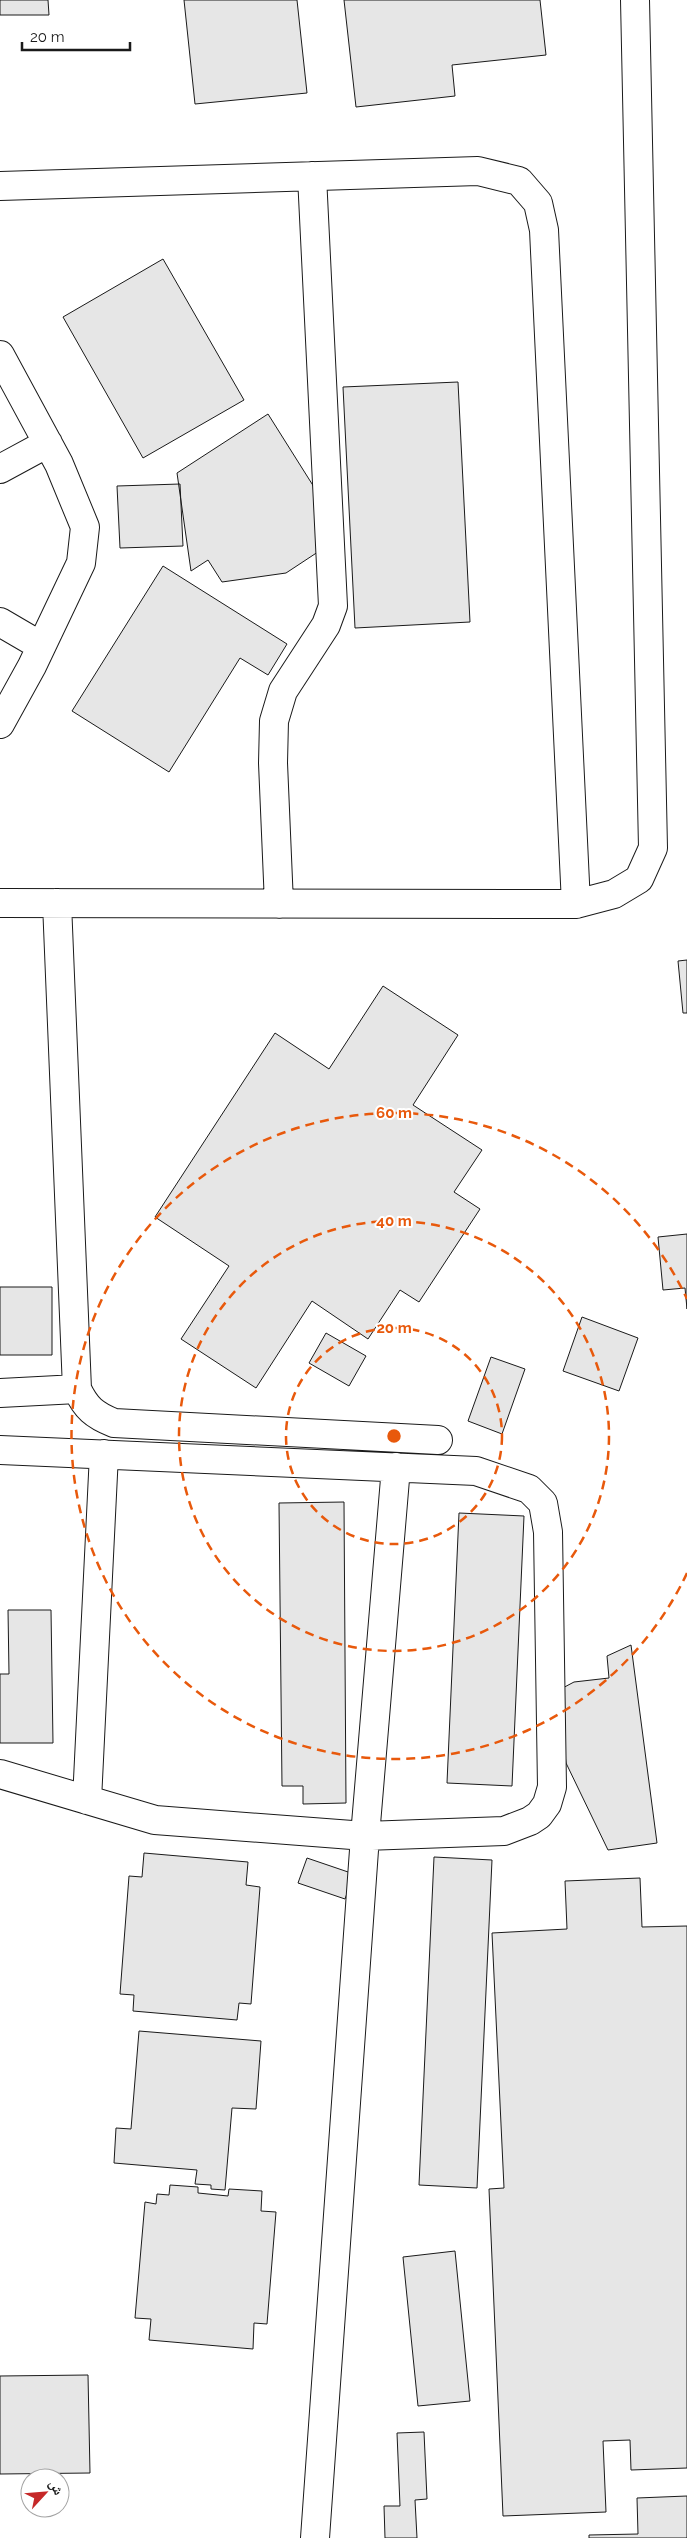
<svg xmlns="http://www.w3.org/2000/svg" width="687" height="2538" font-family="Raleway,'Noto Naskh Arabic',sans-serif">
	<rect width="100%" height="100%" fill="#fff"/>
	<!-- building -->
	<path fill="#e6e6e6" stroke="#1a1a1a" d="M0 0H48L49 15H0Z
		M184 0H297L307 93 195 104Z
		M344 0H540L546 55 452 65 455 96 356 107Z
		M163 259 244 400 143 458 63 317Z
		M458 382 470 622 355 628 343 387Z
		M268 414 319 495 327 546 286 573 222 582 208 560 191 571 177 473Z
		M180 484 183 546 120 548 117 486Z
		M163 566 287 644 268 675 240 658 169 772 72 711Z
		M687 960V1013H683L678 961Z
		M383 986 458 1035 413 1105 482 1150 454 1192 480 1209 419 1302 400 1290 368 1339 312 1301 256 1388 181 1339 229 1266 155 1217 275 1033 329 1069Z
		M687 1234V1309L685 1288 663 1290 658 1237Z
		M0 1287H52V1355H0Z
		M582 1317 638 1338 619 1391 563 1371Z
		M326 1333 366 1356 349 1386 309 1363Z
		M491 1357 525 1369 502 1434 468 1421Z
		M344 1502 346 1803 303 1804V1786H282L279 1503Z
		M459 1513 524 1516 512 1786 447 1783Z
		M8 1610H51L53 1743H0V1674H9Z
		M631 1645 657 1843 608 1850 566 1763 557 1691 574 1682 609 1678 607 1656Z
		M144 1853 248 1862 246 1885 260 1887 251 2004 239 2003 237 2020 133 2011 134 1995 120 1994 129 1876 142 1877Z
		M434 1857 492 1860 477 2188 419 2185Z
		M307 1858 354 1874 345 1899 298 1883Z
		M640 1878 642 1927 687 1926V2468L631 2470 630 2440 603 2441 606 2512 503 2516 489 2189 504 2188 492 1933 567 1929 565 1881Z
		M139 2031 261 2041 256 2109 232 2108 225 2190 211 2189V2185L195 2184 197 2170 114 2163 116 2128 131 2129Z
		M170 2185 198 2187V2193L228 2196 229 2189 262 2191 261 2211 276 2212 267 2324 254 2323 253 2349 149 2340 151 2319 135 2318 145 2202 156 2204 157 2194 169 2195Z
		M455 2251 470 2401 418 2406 403 2257Z
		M88 2375 90 2473 0 2474V2376Z
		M424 2432 427 2499 415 2500 417 2538H385L384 2506H400L397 2433Z
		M687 2496V2538H589V2535L638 2534 637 2498Z"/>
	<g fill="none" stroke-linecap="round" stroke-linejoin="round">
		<defs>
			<path id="minor" d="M0 186 478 171 519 181 538 203 544 230 576 904
				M0 355 59 464 85 527 81 563 32 666 0 724
				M0 469 48 443
				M0 622 41 646
				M0 903 576 904 614 894 639 879 653 848 635 0
				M57 903 77 1389C86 1408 94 1415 114 1423L438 1440
				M279 904 273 763 274 721 283 691 326 625 333 606 312 176
				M0 1393 77 1389
				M0 1450 476 1471 529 1489 543 1503 548 1532 552 1787 547 1804 539 1815 530 1821 504 1831 365 1836 155 1820 0 1774
				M87 1800 104 1454
				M315 2538 365 1836 396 1467"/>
		</defs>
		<!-- minor casing -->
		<use href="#minor" stroke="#1a1a1a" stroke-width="30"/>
		<!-- minor -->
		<use href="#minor" stroke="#fff" stroke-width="28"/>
	</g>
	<!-- distance rings -->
	<g fill="none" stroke="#e8590c" stroke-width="2.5" stroke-dasharray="9 6">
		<circle cx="394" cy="1436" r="108"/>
		<circle cx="394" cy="1436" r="215"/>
		<path d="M687 1573A323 323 0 1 1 687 1299"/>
	</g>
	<circle cx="394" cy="1436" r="8" fill="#e8590c" stroke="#fff" stroke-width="2.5"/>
	<g font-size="15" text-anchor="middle" font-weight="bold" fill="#e8590c" stroke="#fff" stroke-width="4" stroke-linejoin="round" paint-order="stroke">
		<text x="394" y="1118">60 m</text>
		<text x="394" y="1226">40 m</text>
		<text x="394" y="1333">20 m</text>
	</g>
	<!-- north arrow -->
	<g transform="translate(45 2493) rotate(64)"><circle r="24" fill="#ffffff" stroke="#a3a3a3"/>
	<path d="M0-4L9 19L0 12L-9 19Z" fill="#c62828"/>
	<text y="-8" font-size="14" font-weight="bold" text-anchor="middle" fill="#1a1a1a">ش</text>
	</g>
	<!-- scale -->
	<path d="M22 42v8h108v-8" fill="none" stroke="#1a1a1a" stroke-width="2.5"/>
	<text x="30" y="42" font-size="15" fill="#1a1a1a" stroke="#ffffff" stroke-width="4" paint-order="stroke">20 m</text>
</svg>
